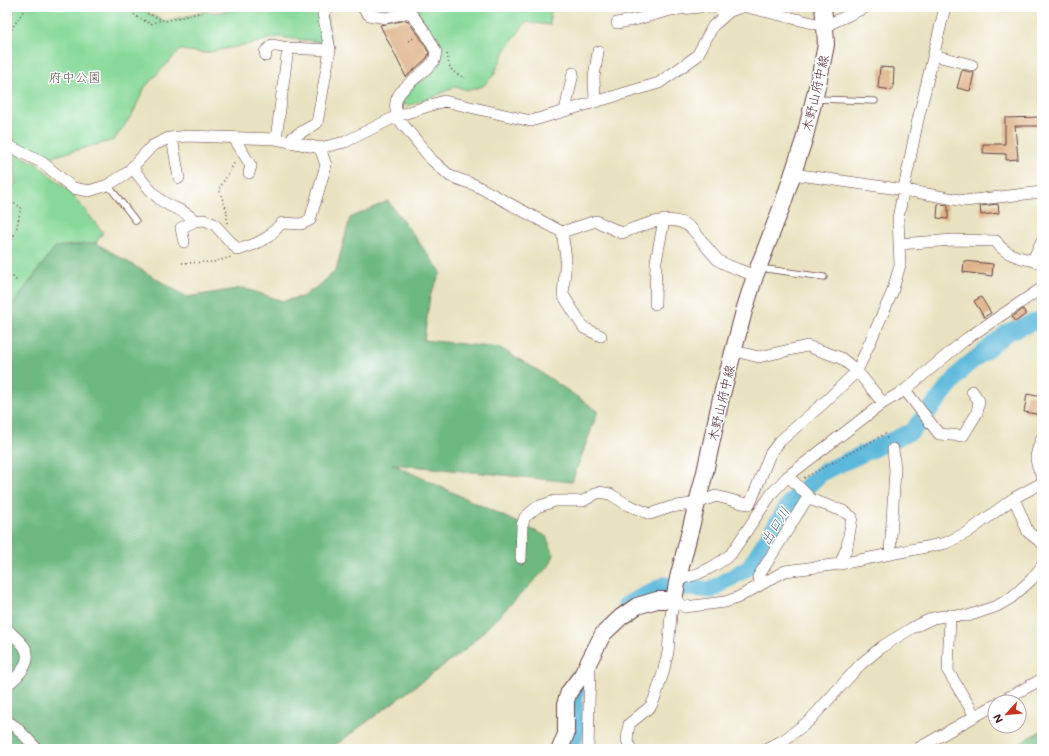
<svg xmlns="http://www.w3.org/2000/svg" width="1049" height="756" font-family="Mali,'Klee One',sans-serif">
	<rect width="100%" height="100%" fill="#fff"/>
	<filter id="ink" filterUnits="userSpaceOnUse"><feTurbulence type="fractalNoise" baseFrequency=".025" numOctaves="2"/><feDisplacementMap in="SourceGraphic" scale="8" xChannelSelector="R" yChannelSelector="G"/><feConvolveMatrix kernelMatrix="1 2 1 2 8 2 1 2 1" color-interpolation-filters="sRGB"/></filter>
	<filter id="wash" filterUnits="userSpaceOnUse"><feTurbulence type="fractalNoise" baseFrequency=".012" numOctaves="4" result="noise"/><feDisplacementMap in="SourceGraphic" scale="16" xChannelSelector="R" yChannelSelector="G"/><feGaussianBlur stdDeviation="0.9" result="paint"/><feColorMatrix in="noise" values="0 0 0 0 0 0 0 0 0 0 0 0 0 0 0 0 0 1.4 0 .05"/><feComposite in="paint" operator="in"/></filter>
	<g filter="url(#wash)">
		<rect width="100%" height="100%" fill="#e9e2c0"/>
		<!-- green -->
		<path fill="#88d999" stroke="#697c62" d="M7 7H143L147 13 165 21 204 12H221L247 7H310L327 13 331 43 277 37 255 43 205 53 180 50 145 87 133 113 114 140 47 158 7 138Z
			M412 7H555L550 15V25L526 22 506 49 493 76 483 86 470 90 454 87 431 98 410 105 400 104 404 96 439 60 442 53 441 45Z
			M15 153 36 163 68 190 103 232 96 243 55 247 7 313V232L11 223 7 217V188L15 185Z"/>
		<!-- forest -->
		<path fill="#6eb981" stroke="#5c6c56" d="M388 201 441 272 430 296 424 340 500 348 539 371 598 411 572 482 392 464 546 536 554 555 549 566 466 649 330 749H7V313L55 247 96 243 187 297 243 288 283 301 302 297 321 284 336 270 350 218Z
			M1042 730V749H1010H1011Z"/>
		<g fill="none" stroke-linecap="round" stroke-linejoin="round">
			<!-- river -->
			<path stroke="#5cb8da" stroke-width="17" d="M626 605 664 585 711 590 749 567 791 501 823 472 912 431 965 367 1008 332 1042 319
				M571 749 575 735 577 725 574 702 578 678"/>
		</g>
		<g id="blocks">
			<!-- building -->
			<path fill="#deb288" d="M407 20 420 37 429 53 427 58 406 77 380 25Z
				M880 67 894 68 893 90 878 88Z
				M962 70 974 73 970 91 957 88Z
				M1042 117V126H1015L1018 159 1006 160V154L983 153V144H1005V118Z
				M938 204 948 205V219L937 218Z
				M998 204 999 213 981 215 980 206Z
				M964 261 993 264 992 276 963 272Z
				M981 297 991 313 984 317 974 301Z
				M1023 309 1026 314 1015 322 1012 317Z
				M1027 394 1042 397V415L1024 412Z"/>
		</g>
	</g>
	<g filter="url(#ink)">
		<use href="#blocks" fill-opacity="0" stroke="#623c41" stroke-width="1"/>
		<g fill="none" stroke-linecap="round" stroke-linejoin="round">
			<defs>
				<path id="service" d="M816 99 875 101
					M108 185 136 221
					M759 268 824 277"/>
				<path id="minor" d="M328 7 323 14 330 50
					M362 7 369 15 386 18 410 12 426 33 436 52C435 55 435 59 434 61 432 64 429 66 427 68 410 85 384 95 401 122L432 160 450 176 475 185 562 232 596 221 622 233C642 225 674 211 692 229 701 239 709 251 718 260 724 265 746 272 755 276
					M711 7 730 11
					M747 7 825 26 866 7
					M617 23 638 19 671 10 700 7
					M933 55 972 65
					M266 56 265 52 272 45 288 48 330 50 317 123 293 137V142
					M595 102 594 77 598 52
					M565 111 573 73
					M172 138 179 178
					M234 138 251 166 249 173
					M276 139 288 48
					M7 145 43 163 73 188 89 191 108 185 127 173 152 146 169 138 188 136 276 139 320 148 345 142 397 116 444 101 531 121 659 83 697 56 713 26 730 11 741 7
					M132 167C141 179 150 192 162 201 173 209 186 210 195 221L204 220 214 224 238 250 255 244 268 237 282 223 301 224 310 220 326 165 320 148
					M793 174 905 190 965 201 1042 192
					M562 232 566 258 563 295 584 328 601 336
					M184 242 181 228 195 221
					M899 244 954 240 996 241C1005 257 1027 259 1042 263
					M1033 260 1042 240
					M655 304 656 261 664 220
					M734 351 759 357 807 346 841 358 857 371 883 403
					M905 390 939 434 963 436 977 413 979 401 972 391
					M1042 438C1035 456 1033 458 1042 476
					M788 476 812 500 843 511 852 517 847 547 840 564
					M1014 498 1028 532 1042 543
					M890 554 895 470 893 449
					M521 558 522 525 525 517 537 507 555 501H583L599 492 610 494 626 504 650 514 671 507 697 503 716 496 742 503 750 504 770 454 780 441 827 400 857 371 892 293 900 265 898 218 917 124 945 7
					M678 578C694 579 719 564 731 554L772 493 788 476 883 403 905 390 966 339 1042 288
					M763 583 758 577 808 497
					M950 615 948 671 975 716
					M7 629C12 634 18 639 23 645 35 660 19 676 7 685
					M1000 702 1042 679
					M7 721 16 727 37 749
					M588 749 590 664
					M631 749 627 740 629 724 651 706 656 695 663 673 668 652 671 615 674 600 685 607 725 602 737 598 785 571 840 564 946 543 968 532 1014 498 1042 483
					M765 749 784 740 809 721 861 664 883 646 912 628 933 618 950 615 968 616 997 606 1011 598 1031 580 1042 566
					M917 749 995 705"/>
				<path id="secondary" d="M560 749 566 734V701L569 692 582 675 603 634 621 617 637 606 657 600H674L678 578 705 472 721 398 744 311 755 276 782 206 804 140 819 79 826 45 825 26 823 7"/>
			</defs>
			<!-- service casing -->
			<use href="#service" stroke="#623c41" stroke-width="7"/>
			<!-- minor casing -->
			<use href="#minor" stroke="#623c41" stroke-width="12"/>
			<!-- secondary casing -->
			<use href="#secondary" stroke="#623c41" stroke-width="18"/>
			<!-- path -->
			<path stroke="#623c41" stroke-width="1.5" stroke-dasharray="1 3" stroke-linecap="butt" d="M131 7 135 16 151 24 161 20
				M143 7 147 13 165 21 204 12
				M7 36 26 7
				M409 41 415 37
				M447 54C449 69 451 72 465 78
				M7 200 21 207 16 231 7 249
				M227 223V212L219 189 235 162
				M182 263 214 262 231 257
				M7 271 18 282
				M804 478 885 434 888 440"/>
			<!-- service -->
			<use href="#service" stroke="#fff" stroke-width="5.5"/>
			<!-- minor -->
			<use href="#minor" stroke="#fff" stroke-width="11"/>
			<!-- secondary -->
			<use href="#secondary" stroke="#fff" stroke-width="16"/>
		</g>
	</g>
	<g text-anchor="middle" stroke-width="3" stroke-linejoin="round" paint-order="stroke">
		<!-- park labels -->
		<g font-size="13" fill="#5d574c" stroke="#fff">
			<text x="75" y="82">府中公園</text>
		</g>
		<!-- street labels -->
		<g font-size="13" fill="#4a1f2b" stroke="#fff">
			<text transform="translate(815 93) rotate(-77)" y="5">木野山府中線</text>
			<text transform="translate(721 403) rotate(-77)" y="5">木野山府中線</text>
		</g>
		<!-- water labels -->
		<g font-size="14" font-style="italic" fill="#515c71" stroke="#fff">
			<text transform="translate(775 526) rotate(-58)" y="5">出口川</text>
		</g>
	</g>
	<!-- margin -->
	<rect width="1049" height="756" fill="none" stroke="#fff" stroke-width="24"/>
	<!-- north arrow -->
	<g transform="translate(1007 714) rotate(243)"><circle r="19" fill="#ffffff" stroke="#b7a5aa"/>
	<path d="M0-3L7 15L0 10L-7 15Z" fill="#c8321e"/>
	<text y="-6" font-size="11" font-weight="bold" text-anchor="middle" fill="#4a1f2b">N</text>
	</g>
</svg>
